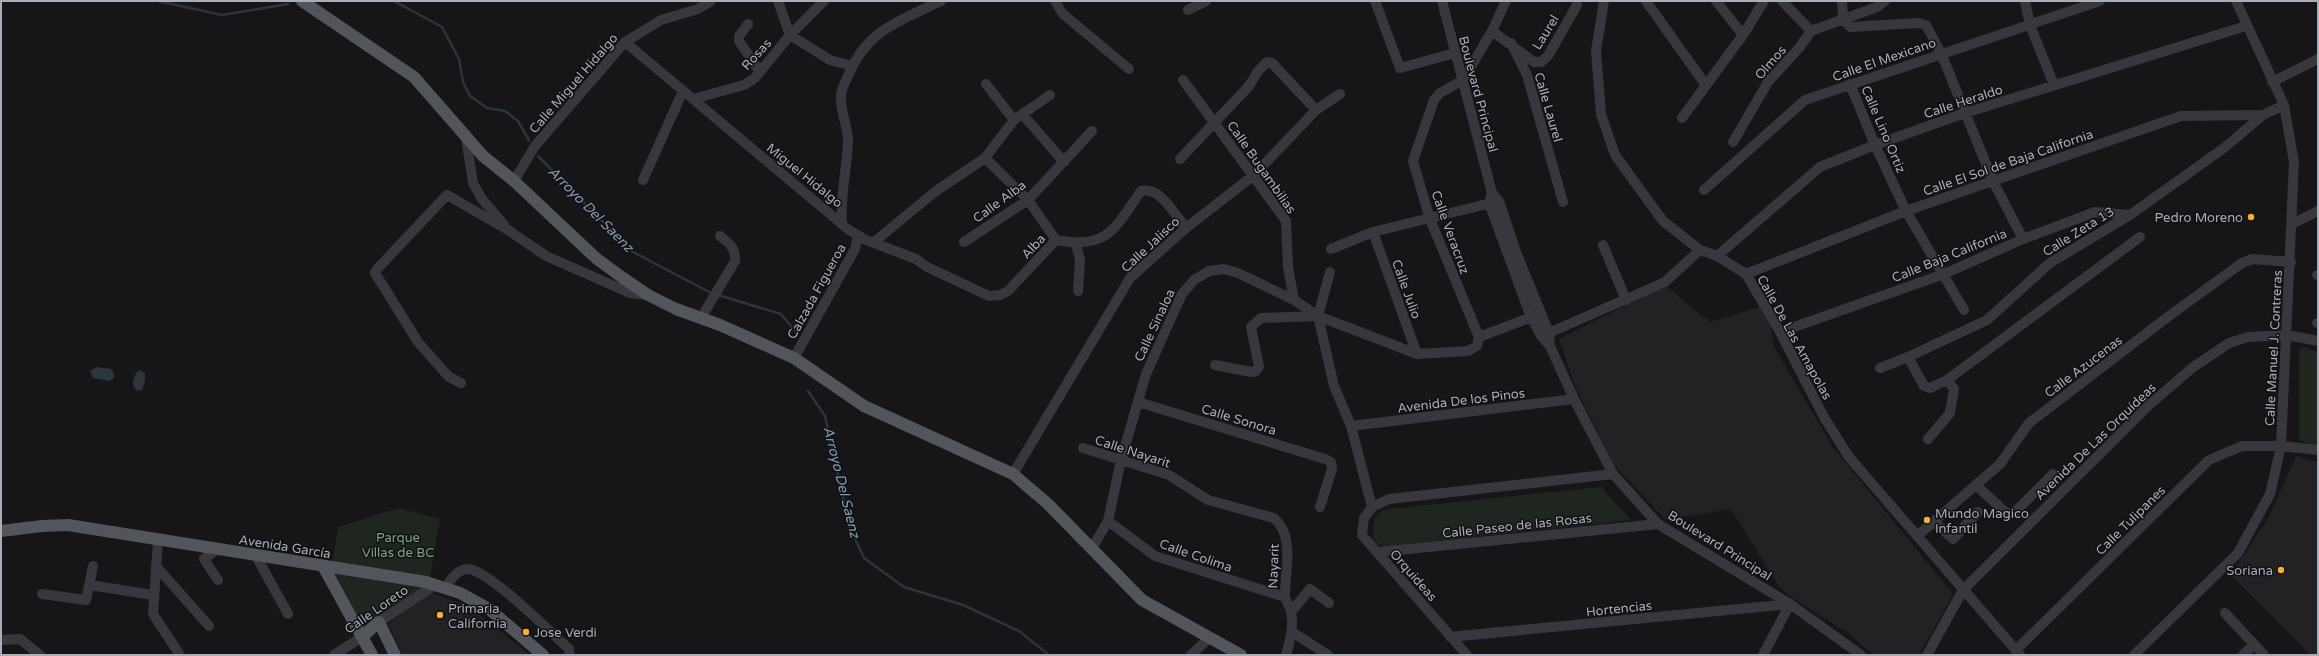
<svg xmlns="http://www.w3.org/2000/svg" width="2319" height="656" font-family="'Varela Round',sans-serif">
	<rect width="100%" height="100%" fill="#161618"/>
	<!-- built -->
	<path fill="#222225" d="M1667 287 1710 322 1762 306 1771 328 1774 347 1832 446 1953 594 1919 655H1873L1848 633 1794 599 1780 588 1731 509 1666 520 1614 465 1575 386 1559 339 1646 295Z
		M2296 456 2318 462V655H2310L2231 575 2269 517Z
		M429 592 469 606 530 655H403L388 624Z"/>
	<!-- green -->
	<path fill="#1e261f" d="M2305 347 2318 352V448L2301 441 2299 437V354L2301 348Z
		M1601 487 1631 520 1387 546 1379 545 1373 539 1374 519 1382 511 1388 509Z
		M399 508 440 519 429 584 358 637 332 569 338 527Z"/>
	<!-- water -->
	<path fill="#2c353c" d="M97 367 111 369 114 373V378L109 381 93 378 90 371Z
		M139 370 145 373V381L142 390 137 391C130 385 133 376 139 370Z"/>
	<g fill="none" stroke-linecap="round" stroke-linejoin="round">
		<!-- stream -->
		<path stroke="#2c353c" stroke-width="2.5" d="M158 1 222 15 288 4
			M394 1 442 27 459 59 463 82 470 96 487 108 505 111 518 121 529 140
			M538 156 633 252 713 294
			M718 295 781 314 796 332
			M808 391 825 416 850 528 864 558 904 587 963 605 1019 631 1049 655"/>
		<!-- minor -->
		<path stroke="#37383d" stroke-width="10" d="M778 1 790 35 830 60 852 66
			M1055 1 1063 14 1129 69
			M1375 1 1400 68 1455 53
			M1442 1 1492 193 1499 201 1516 252 1549 333 1550 346
			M1604 1 1596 51 1601 114 1615 155 1663 221 1700 250 1717 256 1746 274 1780 332 1825 419 1849 457 2020 655
			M1646 1 1705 84
			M1716 1 1743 35
			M1782 1 1811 31
			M1842 1 1843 18 1850 27 1918 23 1926 25 1941 53 1993 181 2023 239
			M2025 1 2030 25 2054 85
			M1188 10 1206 1
			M748 24 739 36V41L760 72
			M1492 31 1534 62H1541L1548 56 1577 5
			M625 42 849 230 866 240 916 259 927 267 989 296 1000 295 1008 291 1056 240
			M1511 43 1527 75 1563 202
			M1183 80 1286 221 1288 267 1294 300
			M2272 82 2318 59
			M986 84 1014 120
			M1850 84 1875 145 1906 211 1964 310
			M1050 95 1014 120 985 158 1028 200 1056 240
			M693 99 744 85 755 78 790 35 824 1
			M1023 115 1064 162
			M1682 118 1743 35 1764 1
			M466 138 473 183 482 199 504 225
			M1733 142 1768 82 1799 48 1811 31 1877 7 1885 1
			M1180 159 1249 86 1258 71 1267 62 1272 63 1316 110
			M643 180 683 91
			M514 181 535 146 625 42 661 20 698 9 711 1
			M1704 190 1805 100 2100 1
			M1492 193 1489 203 1531 317 1541 336 1550 346 1574 399 1613 474 1658 524 1790 604 1861 655
			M842 223C840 195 847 169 848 141 848 126 840 112 841 96 841 90 845 82 848 76 866 30 900 21 941 1
			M2292 224 2318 211
			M1373 232 1417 354
			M1056 240C1108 250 1115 228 1141 191 1161 187 1174 214 1186 228
			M874 242 936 191 985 158
			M964 242 1028 200 1092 131
			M1076 244 1080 260 1078 291
			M1603 245 1626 300
			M1331 249 1373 232 1495 202
			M1717 256 1820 167 1875 145 1965 113 2246 26
			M1330 272 1318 316 1334 386 1351 426 1372 507
			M1746 274 1906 211 2181 116 2263 115 2284 105
			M2317 275H2318
			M701 318 735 261C736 248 729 243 720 236
			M2317 323H2318
			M1780 332 1944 274 2023 239 2095 212 2130 215
			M1544 335 1665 282 1700 250
			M1479 337 1430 219 1413 161 1434 100 1440 93 1463 80 1492 31 1506 1
			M1479 337 1537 315
			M1908 357 1924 386 1930 388 1947 380 2140 237
			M794 358 855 249 858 236
			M1215 365 1251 372 1256 371 1259 367 1251 327 1261 318 1318 316
			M1880 368 1908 357 1987 320 2050 263 2130 215 2224 148 2263 115
			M461 383 449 377 418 342 375 273 378 268 447 195 508 230 546 256 630 293 648 295
			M1138 402 1325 459 1331 462 1332 469 1320 507
			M1351 426 1574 399
			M1928 439 1950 413 1954 389 1947 380
			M1083 448 1169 475 1208 500 1274 518C1295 536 1285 570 1285 595 1285 601 1290 606 1291 612 1294 627 1290 641 1286 655
			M1013 474 1130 278 1186 228 1254 175 1316 110 1340 94
			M1976 485 2005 512 2013 514 2053 474
			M1372 507 1389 499 1613 474
			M1372 507 1364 518 1362 535 1467 655
			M1108 521 1155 556 1285 597
			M1934 522 1953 539 1978 512
			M1917 536 2000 464 2029 423 2169 316 2242 263 2252 259 2291 262
			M158 540 153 614 180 655
			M1092 548 1108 521 1121 460 1146 374 1182 294 1194 280 1209 271 1224 269 1238 273 1294 300 1318 316 1417 354 1468 351 1477 346 1479 337
			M217 549 204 559 218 580
			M1378 552 1658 524
			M256 556 288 614
			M156 566 209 626
			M90 585 153 595
			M445 588C450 581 457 569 468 569 490 571 550 632 569 649V655
			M42 594 86 600 93 566
			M1291 612 1310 589 1329 603
			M2225 613 2264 655
			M379 622 435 585
			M1292 632 1328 655
			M1450 637 1790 604
			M1 640 20 639 40 655
			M2016 650 2209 460 2242 446H2281L2318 450
			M334 655 362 637
			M1191 655 1209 638
			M1763 655 1790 604
			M1927 655 1963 590 2148 406 2192 368 2229 343 2248 337 2287 335 2318 341
			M2134 655 2238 553 2270 494 2281 446 2294 162 2284 105 2236 1
			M2243 655 2253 645"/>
		<!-- major -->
		<path stroke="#53555c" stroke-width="12" d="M302 1 414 77 483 156 514 181 597 259 623 278 648 295 676 309 720 325 794 358 864 406 1013 474 1048 504 1142 600 1241 655
			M1 531 42 526 68 525 426 582 460 593 489 609 543 655
			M323 566 372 655
			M362 637 379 622 395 655"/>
	</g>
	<!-- markers -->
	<g fill="#f2b134" stroke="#111113" stroke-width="1.5">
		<circle cx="2251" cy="217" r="4"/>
		<circle cx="1927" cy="520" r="4"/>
		<circle cx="2281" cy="570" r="4"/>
		<circle cx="440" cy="615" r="4"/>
		<circle cx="526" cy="632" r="4"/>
	</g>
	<g text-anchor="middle" stroke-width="3" stroke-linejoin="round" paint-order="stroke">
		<!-- street labels -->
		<g font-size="13" fill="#a8adb8" stroke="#111113">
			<text transform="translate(1545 32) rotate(-58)" y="5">Laurel</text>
			<text transform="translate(756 54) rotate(-48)" y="5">Rosas</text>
			<text transform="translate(1884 59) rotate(-19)" y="5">Calle El Mexicano</text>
			<text transform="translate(1770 62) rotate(-49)" y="5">Olmos</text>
			<text transform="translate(573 83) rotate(-49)" y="5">Calle Miguel Hidalgo</text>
			<text transform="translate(1479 94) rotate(75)" y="5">Boulevard Principal</text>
			<text transform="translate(1963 101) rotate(-18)" y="5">Calle Heraldo</text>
			<text transform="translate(1549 107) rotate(74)" y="5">Calle Laurel</text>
			<text transform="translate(1884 129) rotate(67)" y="5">Calle Lino Ortiz</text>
			<text transform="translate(2008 162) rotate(-19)" y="5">Calle El Sol de Baja California</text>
			<text transform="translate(1262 167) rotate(55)" y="5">Calle Bugambilias</text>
			<text transform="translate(805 175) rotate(39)" y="5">Miguel Hidalgo</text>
			<text transform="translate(999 201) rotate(-36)" y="5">Calle Alba</text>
			<text transform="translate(2078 231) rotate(-32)" y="5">Calle Zeta 13</text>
			<text transform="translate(1451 232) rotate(70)" y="5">Calle Veracruz</text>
			<text transform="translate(1150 244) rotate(-43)" y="5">Calle Jalisco</text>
			<text transform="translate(1033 246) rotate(-47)" y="5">Alba</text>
			<text transform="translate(1949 255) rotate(-22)" y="5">Calle Baja California</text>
			<text transform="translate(1407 289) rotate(70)" y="5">Calle Julio</text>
			<text transform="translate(816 291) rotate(-61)" y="5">Calzada Figueroa</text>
			<text transform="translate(1154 325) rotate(-65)" y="5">Calle Sinaloa</text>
			<text transform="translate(1795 337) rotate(61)" y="5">Calle De Las Amapolas</text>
			<text transform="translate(2273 348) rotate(-87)" y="5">Calle Manuel J. Contreras</text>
			<text transform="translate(2083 366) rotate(-37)" y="5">Calle Azucenas</text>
			<text transform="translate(1461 400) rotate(-7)" y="5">Avenida De los Pinos</text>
			<text transform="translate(1239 419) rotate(17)" y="5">Calle Sonora</text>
			<text transform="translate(2095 441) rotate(-44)" y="5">Avenida De Las Orquídeas</text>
			<text transform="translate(1133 451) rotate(18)" y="5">Calle Nayarit</text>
			<text transform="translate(2130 520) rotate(-45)" y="5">Calle Tulipanes</text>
			<text transform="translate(1517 525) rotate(-6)" y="5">Calle Paseo de las Rosas</text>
			<text transform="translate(1720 545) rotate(32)" y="5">Boulevard Principal</text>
			<text transform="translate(285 546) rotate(9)" y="5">Avenida García</text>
			<text transform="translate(1196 555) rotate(19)" y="5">Calle Colima</text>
			<text transform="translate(1273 566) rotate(-88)" y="5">Nayarit</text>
			<text transform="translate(1414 575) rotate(49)" y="5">Orquideas</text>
			<text transform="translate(1619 608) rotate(-6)" y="5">Hortencias</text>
			<text transform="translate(376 609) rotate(-35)" y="5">Calle Loreto</text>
		</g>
		<!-- poi labels -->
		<g font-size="13" fill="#a8adb8" stroke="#111113" text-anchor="start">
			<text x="2243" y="222" text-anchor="end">Pedro Moreno</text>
			<text x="1935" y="518">Mundo Magico<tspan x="1935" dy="15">Infantil</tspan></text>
			<text x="2273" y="575" text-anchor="end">Soriana</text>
			<text x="448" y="613">Primaria<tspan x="448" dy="15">California</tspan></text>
			<text x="534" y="637">Jose Verdi</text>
		</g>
		<!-- park labels -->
		<g font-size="13" fill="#7fa381" stroke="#111113">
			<text x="398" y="542">Parque<tspan x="398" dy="15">Villas de BC</tspan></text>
		</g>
		<!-- water labels -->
		<g font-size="14" font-style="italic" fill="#7f9bb3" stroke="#111113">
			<text transform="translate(591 209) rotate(45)" y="5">Arroyo Del Saenz</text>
			<text transform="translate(842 482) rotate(76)" y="5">Arroyo Del Saenz</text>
		</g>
	</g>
	<!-- border -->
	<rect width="2319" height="656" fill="none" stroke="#a8adb8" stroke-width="4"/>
</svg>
